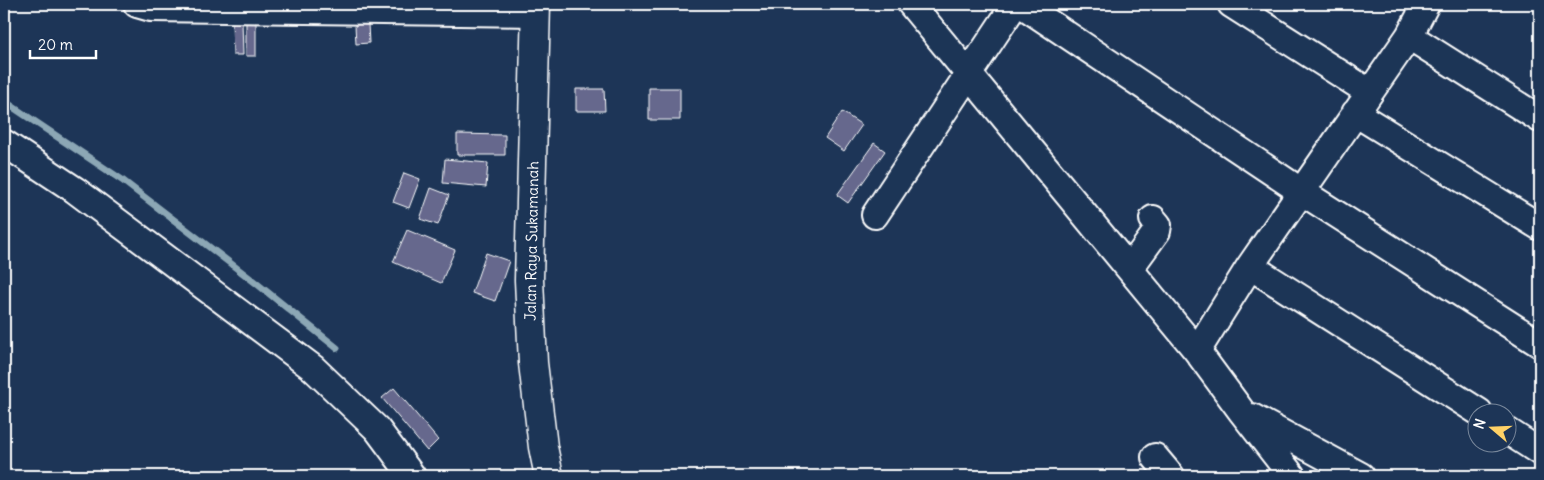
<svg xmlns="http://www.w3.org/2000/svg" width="1544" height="480" font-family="Delius,sans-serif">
	<rect width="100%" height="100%" fill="#1d3557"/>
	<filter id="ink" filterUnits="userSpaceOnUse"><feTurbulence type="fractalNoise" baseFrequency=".02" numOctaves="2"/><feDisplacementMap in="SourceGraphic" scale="10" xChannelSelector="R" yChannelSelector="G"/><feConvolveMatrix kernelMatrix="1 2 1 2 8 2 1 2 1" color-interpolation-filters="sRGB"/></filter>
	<g filter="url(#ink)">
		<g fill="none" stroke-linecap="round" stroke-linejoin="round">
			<!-- stream -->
			<path stroke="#8ca7b5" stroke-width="7" d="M4 101 122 180 256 283 337 348"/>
		</g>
		<!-- building -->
		<path fill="#66688d" stroke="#fff" d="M246 20H256V56H246Z
			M232 21H242L243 55H233Z
			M368 24 369 43 356 44 355 25Z
			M649 88H680V120H649Z
			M576 89H604L605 111H576Z
			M842 112 862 125 844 151 825 138Z
			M457 134 505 135V155H457Z
			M874 143 885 151 848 203 837 195Z
			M445 159 488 163 486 187 443 183Z
			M404 173 420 179 409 208 393 202Z
			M431 188 449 195 438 225 420 219Z
			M407 230 455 250 441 283 393 262Z
			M486 253 509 261 495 301 472 293Z
			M394 388 438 440 427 451 382 398Z"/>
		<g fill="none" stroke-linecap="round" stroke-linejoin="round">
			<defs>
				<path id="street" d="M137 4 151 8 536 13
					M911 4 1197 351 1242 412 1292 476
					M1021 4 1302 192 1540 344
					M1231 4 1369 92
					M1409 36 1540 119
					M1355 113 1540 227
					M4 143 75 190 313 368 377 429 412 476
					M875 215 1015 4
					M1250 266 1479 412
					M1130 268 1157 231 1158 225 1153 219
					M1197 351 1250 266 1409 36 1426 4
					M1252 417 1361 476
					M1506 430 1540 452
					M1155 457 1171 476"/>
				<path id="secondary" d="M536 4 529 280 533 363 543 447 549 476"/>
			</defs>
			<!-- street casing -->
			<use href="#street" stroke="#fff" stroke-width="30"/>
			<!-- secondary casing -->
			<use href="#secondary" stroke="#fff" stroke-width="31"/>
			<!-- street -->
			<use href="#street" stroke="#1d3557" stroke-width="26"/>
			<!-- secondary -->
			<use href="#secondary" stroke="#1d3557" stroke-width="28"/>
		</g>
	</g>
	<g text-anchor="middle" stroke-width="4" stroke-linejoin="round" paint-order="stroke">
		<!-- street labels -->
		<g font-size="15" fill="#fff" stroke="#1d3557">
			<text transform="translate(532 241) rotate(-89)" y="5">Jalan Raya Sukamanah</text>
		</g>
	</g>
	<!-- margin -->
	<rect width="1544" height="480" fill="none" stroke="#1d3557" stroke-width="20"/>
	<rect x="10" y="10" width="1524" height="460" fill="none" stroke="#fff" stroke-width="2" filter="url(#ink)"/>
	<!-- north arrow -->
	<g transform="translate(1492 428) rotate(289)"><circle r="24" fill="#1d3557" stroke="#77869a"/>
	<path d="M0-4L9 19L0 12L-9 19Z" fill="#ffd166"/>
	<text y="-8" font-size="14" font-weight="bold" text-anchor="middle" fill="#ffffff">N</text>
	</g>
	<!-- scale -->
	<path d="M30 50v8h66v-8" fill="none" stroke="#ffffff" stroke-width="2.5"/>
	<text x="38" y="50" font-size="15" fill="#ffffff" stroke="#1d3557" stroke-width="4" paint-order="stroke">20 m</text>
</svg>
